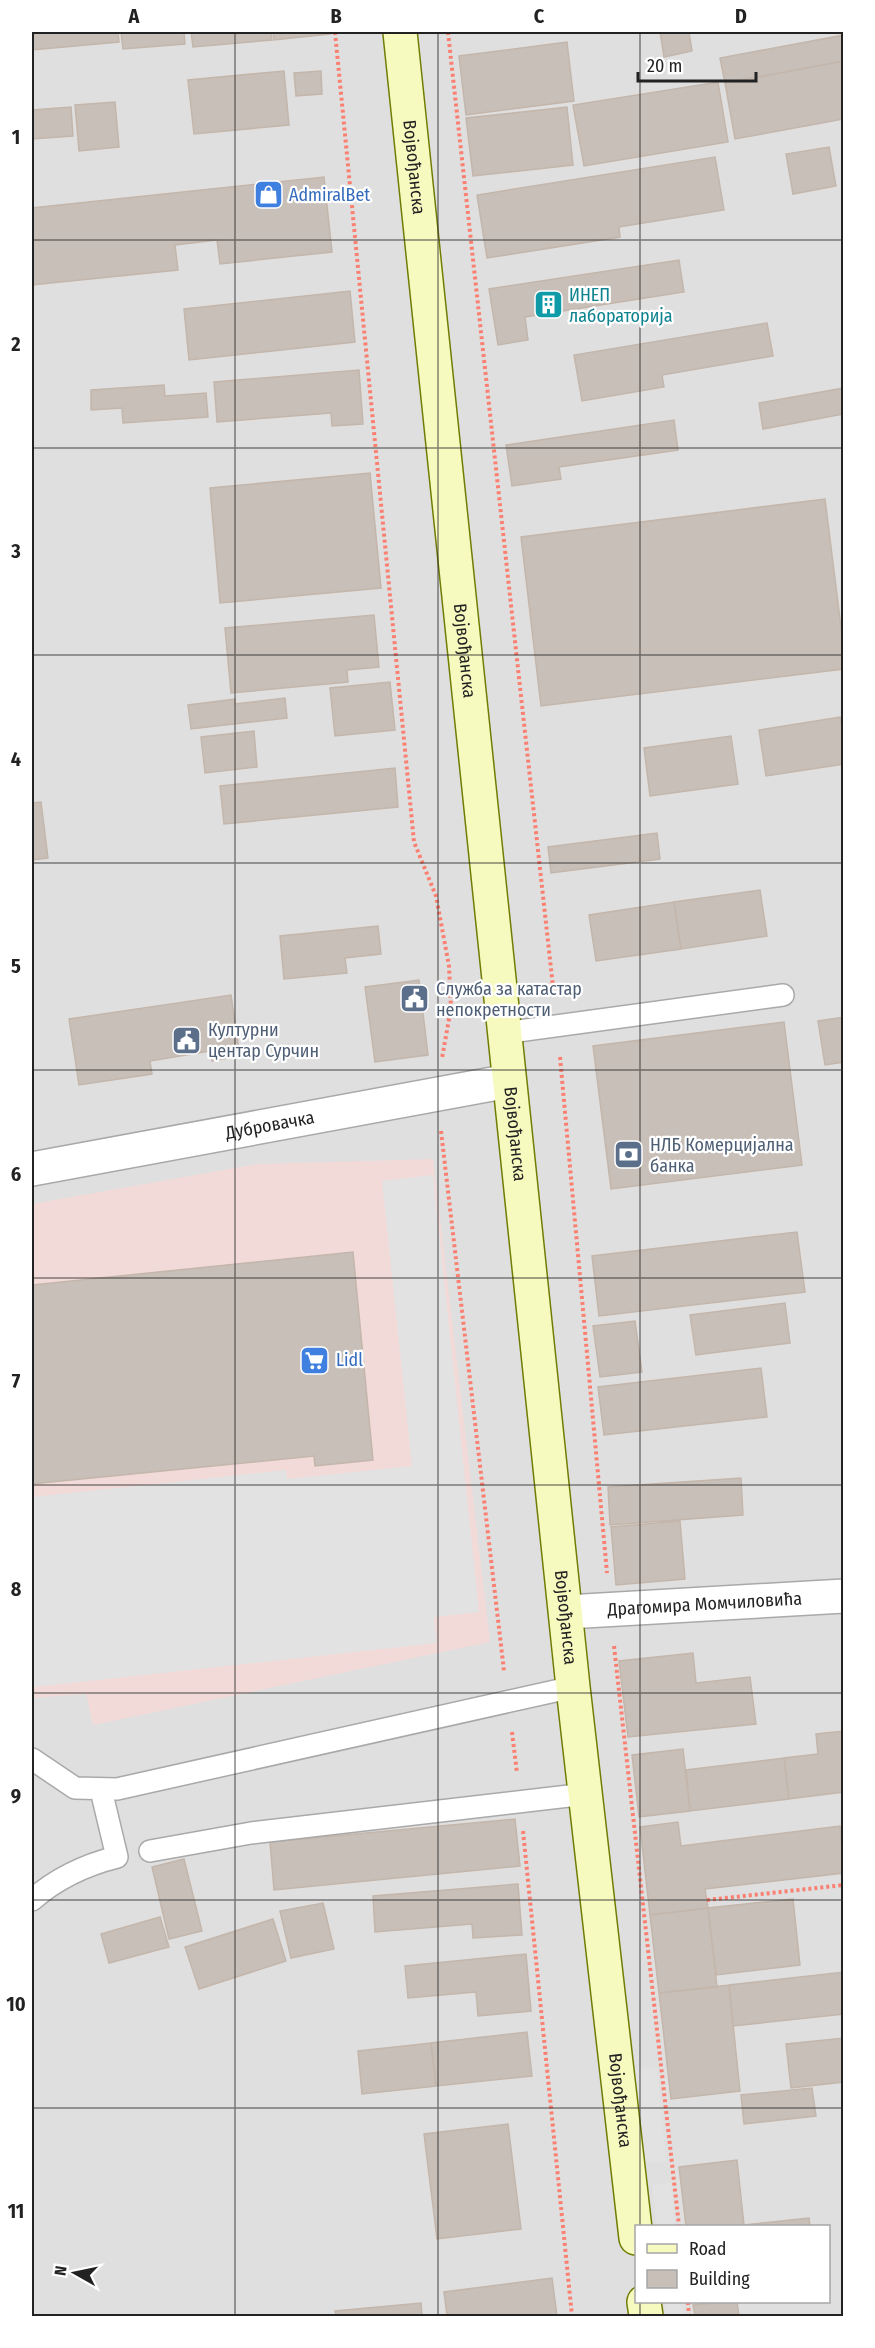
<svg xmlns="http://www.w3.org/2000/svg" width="875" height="2348" font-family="'Fira Sans Condensed',sans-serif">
	<rect width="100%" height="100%" fill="#f2efe9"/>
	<!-- residential -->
	<path fill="#e0dfdf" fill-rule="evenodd" d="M32 32H843V2316H32ZM636 2226H828V2302H636Z"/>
	<!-- commercial -->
	<path fill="#f2dad9" d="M433 1159 490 1642 93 1725 86 1694 32 1698V1204L258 1164Z"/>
	<!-- parking -->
	<path fill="#e2e2e2" d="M433 1175 479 1612 434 1617 437 1643 34 1687 32 1661V1497L286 1470 287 1479 412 1466 382 1181Z
		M657 2067 666 2162H643L633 2070Z
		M671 2183 675 2226H657L652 2185Z
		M664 2302H683L685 2316H666Z"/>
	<!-- building -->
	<path fill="#c7bfb8" stroke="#c4b6ab" stroke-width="1.5" d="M32 32H118L119 42 32 50Z
		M121 32H184L185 44 123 49Z
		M191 32H271L272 40 193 47Z
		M273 32H330V34L274 40Z
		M660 32H689L692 51 664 57Z
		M844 35V61L725 83 720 58Z
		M567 42 574 101 466 115 459 56Z
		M844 61V119L735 139 725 83Z
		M284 71 289 125 194 134 188 80Z
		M321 71 322 94 296 96 294 73Z
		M718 82 728 142 584 166 573 105Z
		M115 102 119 147 79 151 75 105Z
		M71 107 73 136 32 139V110Z
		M567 107 573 165 473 176 466 118Z
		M829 147 836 186 793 194 786 154Z
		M715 157 724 210 619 227 620 237 487 258 477 195Z
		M324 177 332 252 220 264 217 240 175 245 178 270 32 285V208Z
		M679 260 684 292 525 317 528 340 498 345 489 289Z
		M350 291 355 342 189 360 184 309Z
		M767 323 773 356 662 375 664 387 582 401 574 355Z
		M359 370 363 424 332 426 331 413 217 422 214 382Z
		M164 385 165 396 206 393 208 417 123 423 122 408 91 410V390Z
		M844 388V414L763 429 759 403Z
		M674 420 678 450 559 467 561 479 512 486 506 445Z
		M370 473 381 588 220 603 210 488Z
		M825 499 844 651V669L541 706 521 537Z
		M374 615 379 667 347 670 348 682 231 693 225 628Z
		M390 682 395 730 335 736 330 688Z
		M285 698 287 718 191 729 188 705 235 699V704Z
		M840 717 844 740V764L766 776 759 730Z
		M254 731 257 767 205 773 201 737Z
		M731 736 738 784 650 796 644 748Z
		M395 768 398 807 224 824 220 786Z
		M41 802 48 858 32 860V803Z
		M657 833 660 859 551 873 548 847Z
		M760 890 767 936 681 949 674 902Z
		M674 902 681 949 596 961 589 915Z
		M378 926 381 954 345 958 347 973 284 979 280 936Z
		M419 980 428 1055 375 1062 365 987Z
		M231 995 240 1056 212 1061 210 1051 150 1061 152 1074 79 1085 69 1019Z
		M844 1017V1062L825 1065 818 1021Z
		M784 1022 802 1165 611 1189 593 1046Z
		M797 1232 805 1292 599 1316 592 1256Z
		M353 1252 373 1460 315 1466 314 1456 32 1484V1279V1285Z
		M785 1303 790 1343 696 1355 690 1315Z
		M635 1321 642 1372 600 1377 593 1326Z
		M761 1368 767 1417 604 1435 598 1387Z
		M741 1478 743 1515 610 1525 608 1487Z
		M680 1521 685 1579 616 1585 611 1527Z
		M693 1653 696 1683 750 1677 756 1724 628 1737 619 1661Z
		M844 1731V1792L789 1799 784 1758 818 1754 816 1734Z
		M683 1749 690 1811 639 1817 632 1755Z
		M784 1758 789 1799 690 1811 686 1770Z
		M515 1819 520 1866 274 1890 270 1842Z
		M678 1822 681 1846 840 1826 844 1873 705 1889 708 1908 650 1915 640 1827Z
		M184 1859 202 1931 169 1939 152 1867Z
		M518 1884 522 1935 473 1938 472 1924 375 1932 373 1896Z
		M793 1899 800 1965 716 1975 708 1908Z
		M323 1903 334 1949 291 1958 280 1911Z
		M708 1908 717 1987 659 1993 650 1915Z
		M160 1917 169 1947 109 1963 101 1934Z
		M273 1919 286 1961 199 1989 185 1947Z
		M526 1954 531 2011 478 2016 476 1992 408 1998 405 1966Z
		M844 1972V2014L733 2026 729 1985Z
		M729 1985 740 2091 671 2099 659 1993Z
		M527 2032 532 2076 436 2086 431 2043Z
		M844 2038V2082L791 2088 786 2044Z
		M431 2043 436 2086 362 2094 358 2051Z
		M812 2088 816 2116 744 2124 741 2095Z
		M508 2124 521 2229 437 2239 424 2134Z
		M737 2160 744 2225 809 2218 810 2226H686L679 2167Z
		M552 2278 557 2316H447L444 2292Z
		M724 2302H737L739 2316H695L693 2305Z
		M421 2303 422 2316H336L335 2311Z"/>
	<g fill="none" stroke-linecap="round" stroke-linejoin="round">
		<defs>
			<path id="lane" d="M504 1033 783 995
				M32 1759 75 1788 117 1789 573 1687
				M150 1851 251 1833 586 1794
				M32 1900C57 1878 85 1865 117 1857L101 1790"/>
			<g id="street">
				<path id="s1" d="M32 1169 509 1081"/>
				<path id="s2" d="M567 1612 844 1596"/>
			</g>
			<g id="secondary">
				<path id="s3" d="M400 32 573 1687 636 2238"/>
				<path d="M644 2302 646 2316"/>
			</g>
		</defs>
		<!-- lane casing -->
		<use href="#lane" stroke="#a9a9a9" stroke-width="24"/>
		<!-- street casing -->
		<use href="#street" stroke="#a9a9a9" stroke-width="36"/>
		<!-- secondary casing -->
		<use href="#secondary" stroke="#707d05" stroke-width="36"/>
		<!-- path -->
		<path stroke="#fa8072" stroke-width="4" stroke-dasharray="3 3" stroke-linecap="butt" d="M335 32 414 842 436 896 449 966 451 1008 442 1058
			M448 32 554 996
			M560 1057 607 1573
			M441 1131 504 1671
			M614 1646 679 2226
			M512 1732 517 1773
			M523 1831 572 2316
			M707 1900 844 1885
			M688 2302 689 2316"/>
		<!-- lane -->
		<use href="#lane" stroke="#fff" stroke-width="21"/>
		<!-- street -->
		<use href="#street" stroke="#fff" stroke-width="33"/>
		<!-- secondary -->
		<use href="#secondary" stroke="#f7fabf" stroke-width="33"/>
	</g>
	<!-- grid -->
	<path fill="none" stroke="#222" stroke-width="1.5" stroke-opacity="0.55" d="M235 32V2316M438 32V2316M640 32V2226M32 240H844M32 448H844M32 655H844M32 863H844M32 1070H844M32 1278H844M32 1485H844M32 1693H844M32 1900H844M32 2108H844M640 2302V2316"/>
	<!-- icons -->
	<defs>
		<symbol id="shop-square" viewBox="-11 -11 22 22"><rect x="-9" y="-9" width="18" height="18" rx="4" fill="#3f7fe0" stroke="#fff"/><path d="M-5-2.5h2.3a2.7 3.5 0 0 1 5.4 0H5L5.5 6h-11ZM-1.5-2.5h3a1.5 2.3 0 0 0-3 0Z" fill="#fff"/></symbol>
		<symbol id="building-square" viewBox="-11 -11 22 22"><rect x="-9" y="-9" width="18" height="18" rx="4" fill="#0f9aa8" stroke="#fff"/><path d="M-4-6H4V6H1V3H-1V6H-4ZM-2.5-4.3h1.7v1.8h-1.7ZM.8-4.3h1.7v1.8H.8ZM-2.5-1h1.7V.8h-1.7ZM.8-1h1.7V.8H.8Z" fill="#fff"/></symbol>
		<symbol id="civic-square" viewBox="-11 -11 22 22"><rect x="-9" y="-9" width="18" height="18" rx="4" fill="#5c6f8a" stroke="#fff"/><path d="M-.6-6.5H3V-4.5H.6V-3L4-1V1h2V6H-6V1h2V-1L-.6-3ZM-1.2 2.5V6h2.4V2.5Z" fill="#fff"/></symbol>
		<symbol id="bank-square" viewBox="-11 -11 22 22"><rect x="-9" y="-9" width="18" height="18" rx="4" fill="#5c6f8a" stroke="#fff"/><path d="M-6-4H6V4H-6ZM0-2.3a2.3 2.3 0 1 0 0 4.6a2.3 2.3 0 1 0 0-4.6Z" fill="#fff"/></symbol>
		<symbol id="supermarket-square" viewBox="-11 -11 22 22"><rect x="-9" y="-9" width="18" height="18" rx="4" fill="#3f7fe0" stroke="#fff"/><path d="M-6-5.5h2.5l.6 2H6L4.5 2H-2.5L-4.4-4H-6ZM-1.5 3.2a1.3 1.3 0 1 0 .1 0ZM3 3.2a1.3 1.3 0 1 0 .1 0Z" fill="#fff"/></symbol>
	</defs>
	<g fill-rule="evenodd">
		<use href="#shop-square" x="252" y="178" width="33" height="33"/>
		<use href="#building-square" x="532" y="288" width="33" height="33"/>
		<use href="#civic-square" x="398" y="982" width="33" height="33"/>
		<use href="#civic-square" x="170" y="1024" width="33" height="33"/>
		<use href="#bank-square" x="612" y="1138" width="33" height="33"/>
		<use href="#supermarket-square" x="298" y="1344" width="33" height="33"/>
	</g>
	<g text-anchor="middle" stroke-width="4.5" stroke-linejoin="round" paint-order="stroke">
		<!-- street labels -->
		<g font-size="18" fill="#222" stroke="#fff">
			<text dy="6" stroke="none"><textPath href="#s3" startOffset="136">Војвођанска</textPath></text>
			<text dy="6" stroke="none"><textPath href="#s3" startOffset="622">Војвођанска</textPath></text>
			<text dy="6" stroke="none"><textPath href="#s1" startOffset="242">Дубровачка</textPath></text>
			<text dy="6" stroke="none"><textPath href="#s3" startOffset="1108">Војвођанска</textPath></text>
			<text dy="6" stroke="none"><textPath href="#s2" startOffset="138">Драгомира Момчиловића</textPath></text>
			<text dy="6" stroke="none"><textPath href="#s3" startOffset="1594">Војвођанска</textPath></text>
			<text dy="6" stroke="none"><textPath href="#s3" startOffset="2080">Војвођанска</textPath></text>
		</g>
		<!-- shop labels -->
		<g font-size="18" fill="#366cbe" stroke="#fff" text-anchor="start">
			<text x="289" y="201">AdmiralBet</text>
			<text x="336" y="1366">Lidl</text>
		</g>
		<!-- culture labels -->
		<g font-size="18" fill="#0d838f" stroke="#fff" text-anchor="start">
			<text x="569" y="301">ИНЕП<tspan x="569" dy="21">лабораторија</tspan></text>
		</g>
		<!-- service labels -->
		<g font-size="18" fill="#4e5e75" stroke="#fff" text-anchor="start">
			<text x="436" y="995">Служба за катастар<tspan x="436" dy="21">непокретности</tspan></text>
			<text x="208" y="1036">Културни<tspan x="208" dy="21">центар Сурчин</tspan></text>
			<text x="650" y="1151">НЛБ Комерцијална<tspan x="650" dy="21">банка</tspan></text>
		</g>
	</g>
	<!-- border -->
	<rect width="875" height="2348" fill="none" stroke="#ffffff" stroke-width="66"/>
	<!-- legend -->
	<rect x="635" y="2225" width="195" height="78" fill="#ffffff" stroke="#a7a7a7" stroke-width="1.5"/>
	<rect x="647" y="2244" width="30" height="9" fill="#f7fabf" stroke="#a7a7a7" stroke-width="1.5"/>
	<text x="689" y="2255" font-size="18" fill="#222222">Road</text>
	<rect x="647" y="2270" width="30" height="18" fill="#c7bfb8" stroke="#a7a7a7" stroke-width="1.5"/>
	<text x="689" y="2285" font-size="18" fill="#222222">Building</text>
	<!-- north arrow -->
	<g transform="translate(75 2273) rotate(279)" stroke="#ffffff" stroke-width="4.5" paint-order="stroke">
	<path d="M0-4.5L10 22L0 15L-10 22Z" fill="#222222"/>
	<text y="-9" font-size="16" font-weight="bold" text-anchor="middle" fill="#222222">N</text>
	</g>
	<!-- scale -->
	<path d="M638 72v9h118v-9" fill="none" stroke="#222222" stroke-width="3"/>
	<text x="647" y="72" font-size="18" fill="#222222" stroke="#ffffff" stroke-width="4.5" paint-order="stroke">20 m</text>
	<rect x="33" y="33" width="809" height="2282" fill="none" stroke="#222" stroke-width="2"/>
	<g font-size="20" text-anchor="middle" font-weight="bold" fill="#222">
		<text x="134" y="23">A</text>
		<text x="336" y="23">B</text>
		<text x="539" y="23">C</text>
		<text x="741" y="23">D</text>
		<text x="16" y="144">1</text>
		<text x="16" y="351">2</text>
		<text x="16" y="558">3</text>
		<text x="16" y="766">4</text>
		<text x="16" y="973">5</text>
		<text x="16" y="1181">6</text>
		<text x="16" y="1388">7</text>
		<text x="16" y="1596">8</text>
		<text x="16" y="1803">9</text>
		<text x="16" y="2011">10</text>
		<text x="16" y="2218">11</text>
	</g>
</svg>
